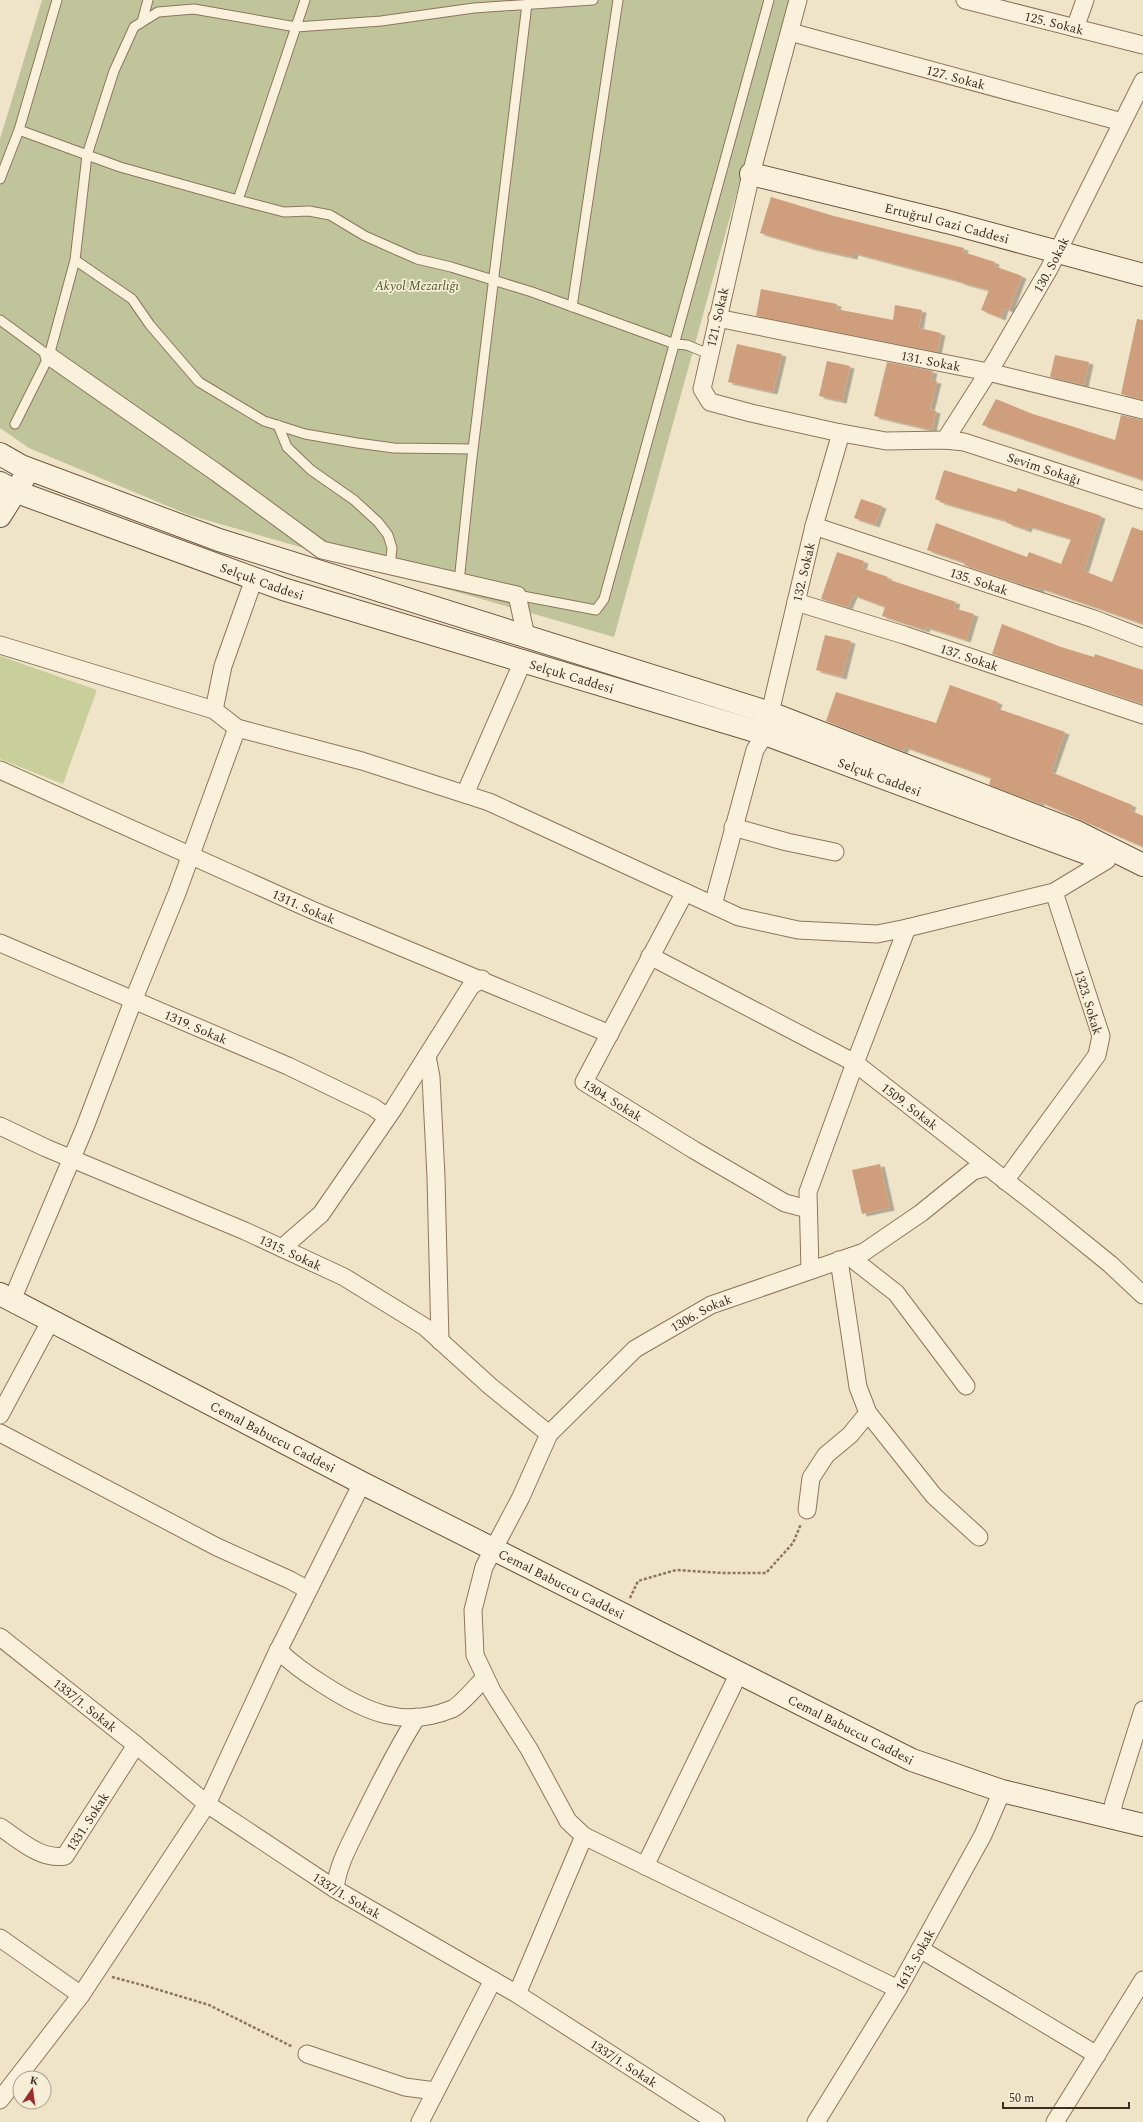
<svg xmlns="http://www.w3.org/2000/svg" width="1143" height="2122" font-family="Spectral,serif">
	<defs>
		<filter id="shadow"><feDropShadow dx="4.5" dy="2.5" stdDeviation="0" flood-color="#0004"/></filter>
	</defs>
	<rect width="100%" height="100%" fill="#f0e4c8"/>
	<!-- green -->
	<path fill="#c9cf9b" d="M0 656 97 690 63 784 0 759Z"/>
	<!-- cemetery -->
	<path fill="#bfc49a" d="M42 0H790L614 637 189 515 29 448 0 428V139Z"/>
	<!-- building -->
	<path fill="#cf9f7d" filter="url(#shadow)" d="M771 197 834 216 964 248 963 252 995 262 994 266 1022 276 1009 310 1004 308 1001 318 981 310 989 290 959 282V281L854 253 853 257 812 248 760 233Z
		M761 289 837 304 836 309 893 320 895 305 922 310 919 328 941 333 937 352 756 316Z
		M1137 319 1143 320V400L1121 394Z
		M737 344 782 354 773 392 728 382Z
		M1055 355 1089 362 1084 385 1050 377Z
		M827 361 850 366 842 401 819 396Z
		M887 362 933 371 931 380 937 381 930 409 936 411 932 430 874 416Z
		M996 399 1030 413 1115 440 1121 415 1143 420V480L982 425Z
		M944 470 1016 492 1018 488 1101 516 1084 571 1112 582 1132 527 1143 531V624L1040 588 1039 590 964 565 965 563 927 550 936 523 1027 557 1029 552 1061 564 1071 539 1028 526 1027 530 1007 523V521L940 502V501L935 499Z
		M861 499 882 506 875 525 854 518Z
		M837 552 864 561 862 568 888 577 887 579 956 602 954 608 974 614 966 640 926 627 925 630 882 616 885 607 853 595 848 607 821 599Z
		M1002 624 1061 647 1094 657 1095 654 1143 670V704L992 654Z
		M825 635 851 641 842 677 816 670Z
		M950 685 998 702 996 708 1065 732 1051 772 1132 805 1130 810 1143 816V847L1040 802V804L989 785 991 778 905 747 903 751 826 721 836 692 936 723Z
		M880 1164 890 1208 862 1214 852 1170Z"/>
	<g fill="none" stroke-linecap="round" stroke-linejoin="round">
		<defs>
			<path id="lane" d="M142 22 148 0
				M19 130 120 167 238 200 284 212 309 211 330 215 365 236 417 259 451 267 532 292 675 344 687 345 709 354
				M0 179 19 130 57 0
				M238 200 305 0
				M75 260 132 299 150 325 199 382 264 421 305 434 357 443 394 448 473 449
				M572 307 618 0
				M0 320 49 356
				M15 424 49 356 75 260 87 155 114 71 134 27 158 12 194 9 296 27 381 21 474 8 593 0
				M278 425 287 447 311 470 354 500 378 522 388 535 392 548 390 566
				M459 582 471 466 527 4
				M517 595 596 610 604 599 769 0"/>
			<g id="street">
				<path id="s1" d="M798 0 751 174 702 389 710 402 751 413 836 432 886 441 945 440 964 442 1143 500"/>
				<path id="s2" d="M965 0 1143 45"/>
				<path d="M1075 28 1085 0"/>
				<path id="s3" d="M790 32 1122 122"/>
				<path id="s4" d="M717 318 988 372 1143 410"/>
				<path d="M49 356 217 473 322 550 517 595 526 636"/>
				<path id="s5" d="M945 440 996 360 1049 269 1143 81"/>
				<path id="s6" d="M814 526 1094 619 1143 638"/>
				<path id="s7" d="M796 602 904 635 1143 715"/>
				<path d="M0 645 214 710 237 728 362 761 489 802 739 917 798 930 877 934 907 928 1054 892 1107 860"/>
				<path d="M214 710 223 666 254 579"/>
				<path id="s8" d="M0 770 312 910 610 1034"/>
				<path d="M465 794 523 661"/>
				<path d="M733 827 787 842 835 852"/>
				<path id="s9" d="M685 892 584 1082 694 1150 785 1203 808 1209"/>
				<path id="s10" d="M713 905 755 750 765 734 814 526 841 433"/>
				<path id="s11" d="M0 943 288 1066 373 1107 387 1117"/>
				<path id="s12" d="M650 956 855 1063 1047 1213 1110 1264 1143 1295"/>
				<path d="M427 1056 431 1077 436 1177 440 1341"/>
				<path id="s13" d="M0 1126 46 1148 245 1231 344 1277 425 1327 490 1386 549 1434"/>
				<path d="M1005 1181 1092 1062 1097 1055 1101 1036 1054 892"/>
				<path d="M282 1248 321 1214 394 1108 471 986 482 979"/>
				<path d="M850 1257 896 1293 966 1386"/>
				<path d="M839 1260 858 1387 868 1413 934 1496 979 1537"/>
				<path d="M810 1270 808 1192 855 1063 907 928"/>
				<path d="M12 1300 85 1127 133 1001 177 893 237 728"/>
				<path d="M0 1415 51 1320"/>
				<path d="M0 1433 217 1547 290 1580 308 1590"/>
				<path d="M807 1510 811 1478 826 1455 850 1435 868 1413"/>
				<path id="s14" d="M0 1637 136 1745 207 1804 335 1889 517 1994 716 2122"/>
				<path d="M278 1650C292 1664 308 1675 324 1685 366 1712 403 1729 452 1709 460 1706 477 1685 485 1678"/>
				<path d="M1111 1817 1114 1802 1143 1710"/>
				<path id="s15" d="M0 1827C20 1840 40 1860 65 1856L136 1745"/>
				<path d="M584 1836 898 1989"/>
				<path d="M645 1866 739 1673"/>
				<path d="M335 1889C338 1864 349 1846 360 1823 378 1787 395 1751 417 1717"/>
				<path d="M0 1938 81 1995"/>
				<path d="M920 1949 1097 2055"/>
				<path id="s16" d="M517 1994 584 1836 568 1821 529 1749 492 1691 475 1655 473 1610 484 1567 521 1497 549 1434 635 1349 711 1305 864 1252 921 1213 973 1171 987 1167"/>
				<path d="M307 2054 405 2087 435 2091"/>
				<path d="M0 2100 81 1995 207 1804 275 1657 362 1483"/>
				<path d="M420 2122 493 1980"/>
				<path id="s17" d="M816 2122 898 1989 983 1835 1002 1791"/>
				<path d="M1055 2122 1143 1980"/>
			</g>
			<g id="secondary">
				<path id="s18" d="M751 174 947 222 1143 275"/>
				<path d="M0 454 21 466 219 540 770 713 1077 832 1143 865"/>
				<path id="s19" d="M0 483 17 492 283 589 765 734 1100 858"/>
				<path d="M0 516 24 478"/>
				<path id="s20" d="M0 1294 362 1483 912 1760 1002 1791 1143 1825"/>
			</g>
		</defs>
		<!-- lane casing -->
		<use href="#lane" stroke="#8d765c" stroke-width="11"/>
		<!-- street casing -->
		<use href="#street" stroke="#8d765c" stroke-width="19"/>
		<!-- secondary casing -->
		<use href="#secondary" stroke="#6f573f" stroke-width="24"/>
		<!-- path -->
		<path stroke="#8d765c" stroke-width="2.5" stroke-dasharray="3 2" stroke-linecap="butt" d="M630 1598 638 1581 676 1570 723 1573H766L793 1543 801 1524
			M112 1977 146 1986 209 2005 293 2047"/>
		<!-- lane -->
		<use href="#lane" stroke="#faf1dc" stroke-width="9"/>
		<!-- street -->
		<use href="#street" stroke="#faf1dc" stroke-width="17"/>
		<!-- secondary -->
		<use href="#secondary" stroke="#faf1dc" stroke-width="22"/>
	</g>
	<g text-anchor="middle" stroke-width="3.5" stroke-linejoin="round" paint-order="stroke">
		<!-- street labels -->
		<g font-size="13" fill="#3d2e20" stroke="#f7eed8">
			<text dy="5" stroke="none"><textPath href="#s2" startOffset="92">125. Sokak</textPath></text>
			<text dy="5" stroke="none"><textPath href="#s3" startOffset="172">127. Sokak</textPath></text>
			<text dy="5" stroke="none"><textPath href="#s18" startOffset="202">Ertuğrul Gazi Caddesi</textPath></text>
			<text dy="5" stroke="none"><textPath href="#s5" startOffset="205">130. Sokak</textPath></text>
			<text transform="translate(717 317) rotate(-77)" y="5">121. Sokak</text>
			<text dy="5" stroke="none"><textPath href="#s4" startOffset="218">131. Sokak</textPath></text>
			<text dy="5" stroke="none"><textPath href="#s1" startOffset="759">Sevim Sokağı</textPath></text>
			<text dy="5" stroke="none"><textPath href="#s10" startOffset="346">132. Sokak</textPath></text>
			<text dy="5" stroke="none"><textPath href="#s19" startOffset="280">Selçuk Caddesi</textPath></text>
			<text dy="5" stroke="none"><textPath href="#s6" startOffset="174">135. Sokak</textPath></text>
			<text dy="5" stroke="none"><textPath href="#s7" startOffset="182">137. Sokak</textPath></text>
			<text dy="5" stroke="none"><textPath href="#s19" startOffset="604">Selçuk Caddesi</textPath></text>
			<text dy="5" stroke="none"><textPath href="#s19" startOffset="928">Selçuk Caddesi</textPath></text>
			<text dy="5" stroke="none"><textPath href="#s8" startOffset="333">1311. Sokak</textPath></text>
			<text transform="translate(1089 1002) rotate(73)" y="5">1323. Sokak</text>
			<text dy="5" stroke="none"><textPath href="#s11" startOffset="213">1319. Sokak</textPath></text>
			<text dy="5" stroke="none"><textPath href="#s9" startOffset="249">1304. Sokak</textPath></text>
			<text dy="5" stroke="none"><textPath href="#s12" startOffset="301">1509. Sokak</textPath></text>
			<text dy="5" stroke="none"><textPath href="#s13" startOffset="317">1315. Sokak</textPath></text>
			<text dy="5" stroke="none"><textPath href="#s16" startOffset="818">1306. Sokak</textPath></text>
			<text dy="5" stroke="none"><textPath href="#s20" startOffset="308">Cemal Babuccu Caddesi</textPath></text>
			<text dy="5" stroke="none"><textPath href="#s20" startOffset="632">Cemal Babuccu Caddesi</textPath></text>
			<text dy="5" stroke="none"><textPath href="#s14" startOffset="109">1337/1. Sokak</textPath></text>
			<text dy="5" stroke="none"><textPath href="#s20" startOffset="956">Cemal Babuccu Caddesi</textPath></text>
			<text dy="5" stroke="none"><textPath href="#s15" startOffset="114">1331. Sokak</textPath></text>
			<text dy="5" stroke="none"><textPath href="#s14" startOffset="433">1337/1. Sokak</textPath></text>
			<text dy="5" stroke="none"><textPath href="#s17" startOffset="190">1613. Sokak</textPath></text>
			<text dy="5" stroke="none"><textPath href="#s14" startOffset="757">1337/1. Sokak</textPath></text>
		</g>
		<!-- park labels -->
		<g font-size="13" font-style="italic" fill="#4d5a26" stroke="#f7eed8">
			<text x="417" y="290">Akyol Mezarlığı</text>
		</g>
	</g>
	<!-- north arrow -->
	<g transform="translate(32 2090) rotate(13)"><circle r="19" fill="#f7eed8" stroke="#ada18e"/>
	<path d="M0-3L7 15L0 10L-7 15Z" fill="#9e2a2b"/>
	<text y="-6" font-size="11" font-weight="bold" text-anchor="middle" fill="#3d2e20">K</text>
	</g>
	<!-- scale -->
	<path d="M1003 2102v6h126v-6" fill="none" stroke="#3d2e20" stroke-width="2"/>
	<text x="1009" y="2102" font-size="12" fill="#3d2e20" stroke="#f7eed8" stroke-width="3" paint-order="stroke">50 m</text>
</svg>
